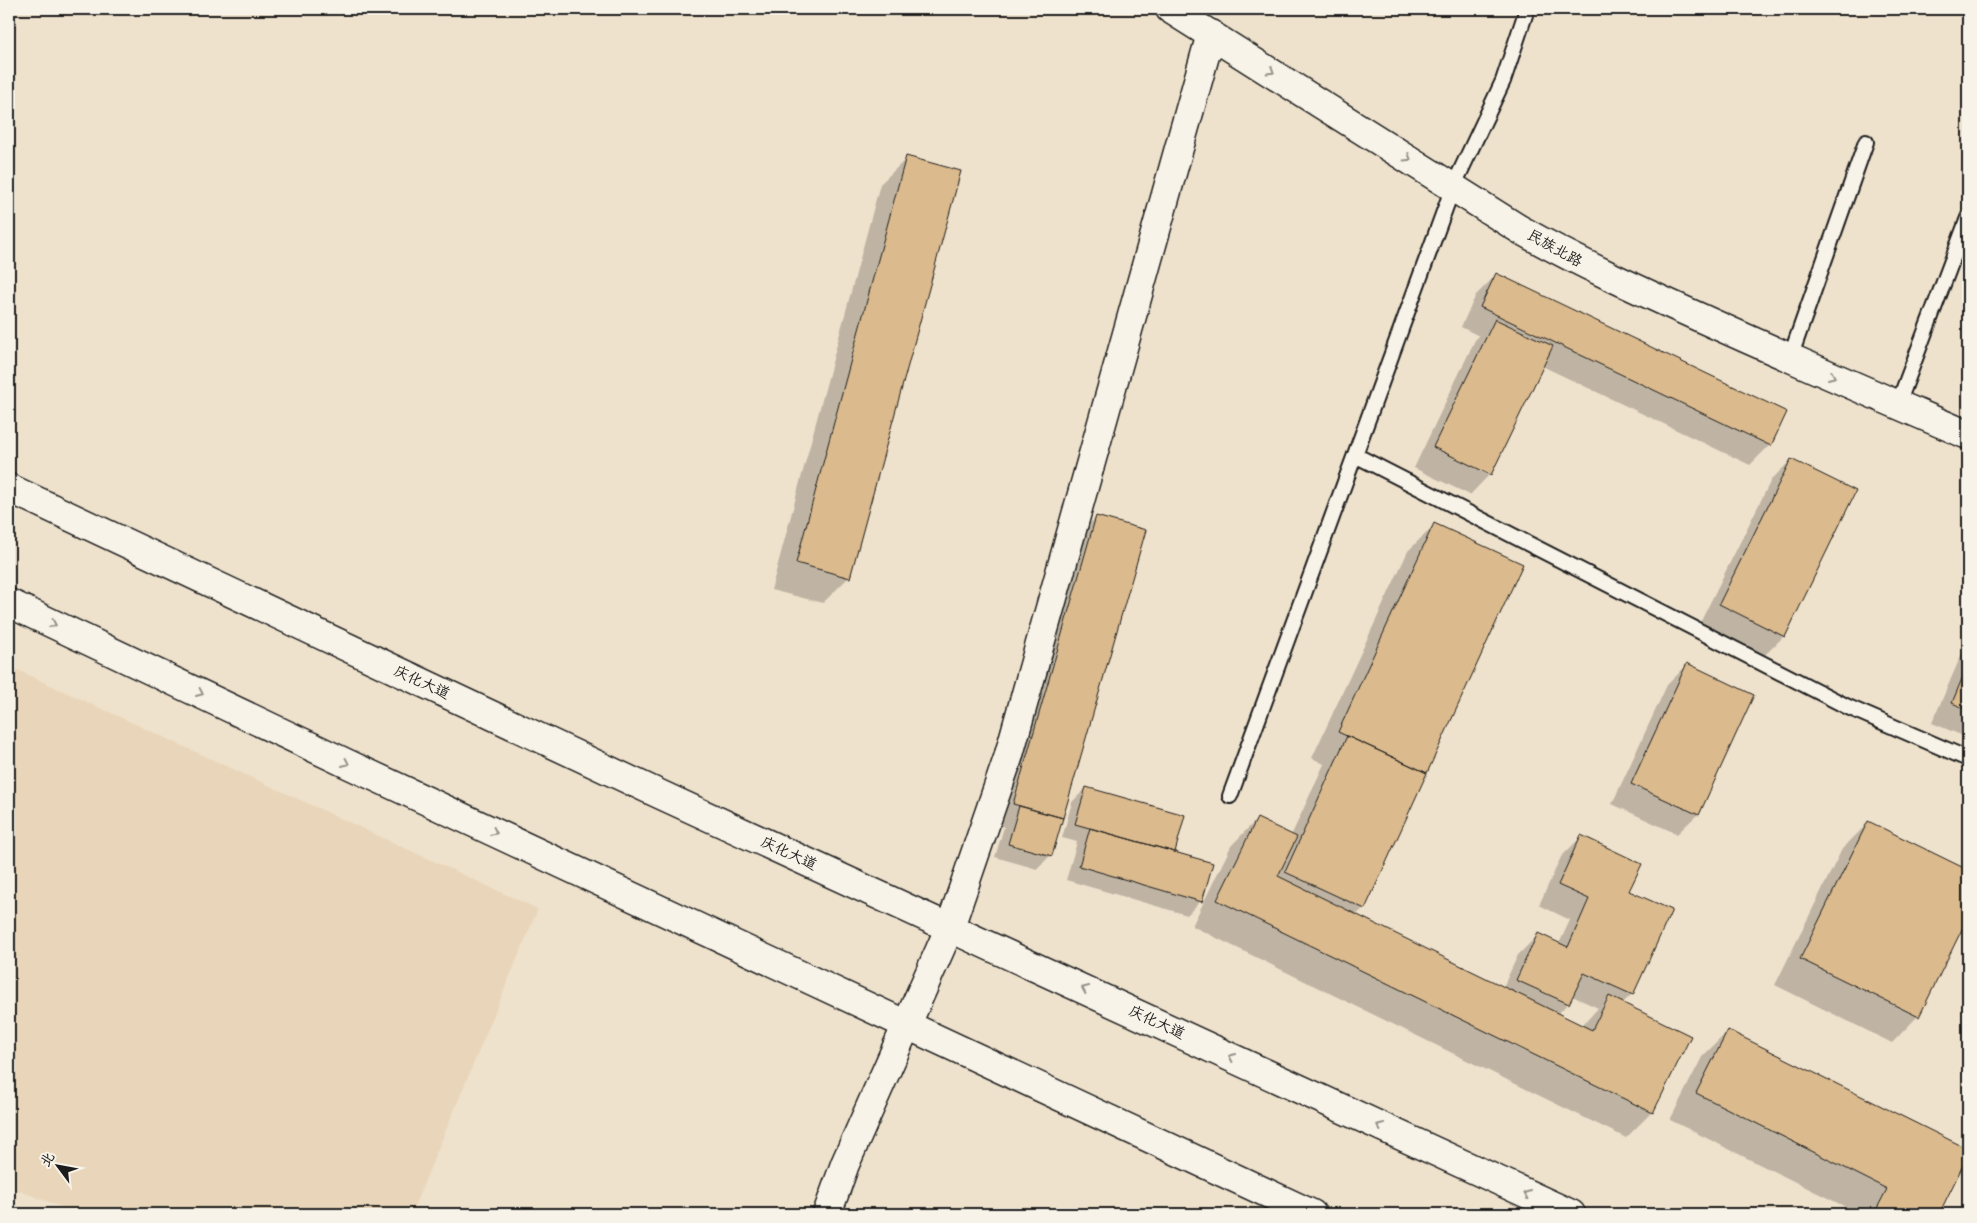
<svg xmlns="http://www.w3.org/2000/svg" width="1977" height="1223" font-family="'Architects Daughter','LXGW WenKai TC',sans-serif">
	<rect width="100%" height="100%" fill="#efe2cd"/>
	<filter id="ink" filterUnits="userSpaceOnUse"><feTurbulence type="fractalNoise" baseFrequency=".02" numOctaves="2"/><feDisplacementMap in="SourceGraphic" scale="10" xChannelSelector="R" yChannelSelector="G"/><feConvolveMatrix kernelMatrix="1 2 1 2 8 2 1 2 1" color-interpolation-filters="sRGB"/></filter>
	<g filter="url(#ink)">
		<!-- built -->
		<path fill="#e9d6ba" d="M9 666 538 909 411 1214H80L9 1187Z"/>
		<!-- shadow -->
		<path fill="#0003" fill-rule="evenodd" d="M907 158 849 577 823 603 771 590 880 184Z
			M1496 275 1770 445 1750 465 1542 366 1490 474 1470 495 1414 468 1475 340 1479 336 1461 327 1476 295Z
			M1791 460 1855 492 1784 636 1763 657 1699 625 1771 480Z
			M1096 517 1144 531 1051 855 1037 869 995 857 1004 827 994 824 1076 538Z
			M1435 524 1364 908 1356 915 1503 987 1518 955 1538 935 1559 944 1570 920 1539 905 1561 857 1581 837 1627 892 1632 994 1622 1004 1652 1112 1626 1138 1192 926 1231 846 1257 819 1291 836 1324 764 1312 758 1408 551ZM1572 996 1598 1008 1582 1026 1558 1014 1568 1003Z
			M1968 639V738L1932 723Z
			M1687 665 1698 814 1677 834 1612 804 1667 685Z
			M1086 788 1184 816 1173 853 1201 901 1187 915 1066 880 1077 842 1062 838 1072 802Z
			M1868 823 1968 872V914L1918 1016 1892 1043 1775 985 1842 849Z
			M1728 1031 1968 1151 1937 1214H1860L1670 1120 1702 1057Z"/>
		<!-- building -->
		<path fill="#dbba8d" stroke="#1c1c1c" d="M906 156 961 171 850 578 796 563Z
			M1496 273 1787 412 1771 446 1480 307Z
			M1495 319 1553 346 1491 475 1433 447Z
			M1791 459 1856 491 1785 637 1719 604Z
			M1096 516 1146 530 1063 818 1013 804Z
			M1434 523 1523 564 1427 773 1338 732Z
			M1687 663 1754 695 1699 815 1631 784Z
			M1968 664V710L1952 703Z
			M1347 736 1427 773 1365 909 1285 872Z
			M1086 787 1185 815 1175 852 1075 824Z
			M1019 806 1063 818 1052 856 1008 844Z
			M1257 818 1297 837 1278 876 1592 1030 1609 996 1691 1036 1653 1113 1217 900Z
			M1868 821 1968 870V917L1919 1017 1800 959Z
			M1090 828 1213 863 1202 902 1079 866Z
			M1581 835 1642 864 1629 891 1672 910 1633 995 1584 973 1569 1004 1516 980 1538 933 1568 947 1589 899 1558 885Z
			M1728 1030 1968 1149V1155L1939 1214H1874L1887 1189 1696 1093Z"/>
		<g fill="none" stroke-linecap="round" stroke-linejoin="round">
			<defs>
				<path id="lane" d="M1790 358 1866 142
					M1898 404 1968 218
					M1355 455 1848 707 1968 759
					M1230 796 1453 187 1503 81 1527 9"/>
				<path id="street" d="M1170 9 1519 229C1579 263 1641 291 1703 319 1791 359 1880 397 1968 435
					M827 1214 845 1164 950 927 1008 758 1211 34"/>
				<path id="highway" d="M9 488 657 793 1571 1214
					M9 603 350 765 1312 1214"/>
			</defs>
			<!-- lane casing -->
			<use href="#lane" stroke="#1c1c1c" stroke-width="18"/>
			<!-- street casing -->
			<use href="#street" stroke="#1c1c1c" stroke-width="31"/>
			<!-- highway casing -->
			<use href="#highway" stroke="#1c1c1c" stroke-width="31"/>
			<!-- lane -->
			<use href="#lane" stroke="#f7f3e8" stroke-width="14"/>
			<!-- street -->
			<use href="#street" stroke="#f7f3e8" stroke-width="28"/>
			<!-- highway -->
			<use href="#highway" stroke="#f7f3e8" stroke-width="28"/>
		</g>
		<!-- one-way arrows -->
		<defs><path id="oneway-chevron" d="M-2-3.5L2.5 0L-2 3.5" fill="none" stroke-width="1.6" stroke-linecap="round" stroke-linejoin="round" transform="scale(1.25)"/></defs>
		<g stroke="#94928c">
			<use href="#oneway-chevron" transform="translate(1271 71) rotate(32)"/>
			<use href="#oneway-chevron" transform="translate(1408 158) rotate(32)"/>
			<use href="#oneway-chevron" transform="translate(1832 376) rotate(23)"/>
			<use href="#oneway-chevron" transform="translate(53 624) rotate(25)"/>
			<use href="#oneway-chevron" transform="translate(200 693) rotate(25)"/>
			<use href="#oneway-chevron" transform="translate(346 763) rotate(25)"/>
			<use href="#oneway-chevron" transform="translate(494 832) rotate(25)"/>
			<use href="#oneway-chevron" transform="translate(1085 989) rotate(-155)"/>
			<use href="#oneway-chevron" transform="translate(1232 1057) rotate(-155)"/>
			<use href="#oneway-chevron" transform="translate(1380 1126) rotate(-155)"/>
			<use href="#oneway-chevron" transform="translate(1527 1194) rotate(-155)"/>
		</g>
	</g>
	<g text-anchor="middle" stroke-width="4" stroke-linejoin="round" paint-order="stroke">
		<!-- street labels -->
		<g font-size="15" fill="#1c1c1c" stroke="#f7f3e8">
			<text transform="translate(1555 248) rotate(29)" y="5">民族北路</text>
			<text transform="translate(422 682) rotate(25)" y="5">庆化大道</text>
			<text transform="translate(789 853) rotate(25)" y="5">庆化大道</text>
			<text transform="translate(1157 1022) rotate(25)" y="5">庆化大道</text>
		</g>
	</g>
	<!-- margin -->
	<rect width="1977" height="1223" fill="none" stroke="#f7f3e8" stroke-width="30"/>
	<rect x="15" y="15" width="1947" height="1193" fill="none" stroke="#1c1c1c" stroke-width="2" filter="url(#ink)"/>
	<!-- north arrow -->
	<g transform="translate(58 1166) rotate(302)" stroke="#f7f3e8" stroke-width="4" paint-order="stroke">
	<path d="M0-4L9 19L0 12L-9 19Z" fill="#1c1c1c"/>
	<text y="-8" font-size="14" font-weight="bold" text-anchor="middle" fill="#1c1c1c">北</text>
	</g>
</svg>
